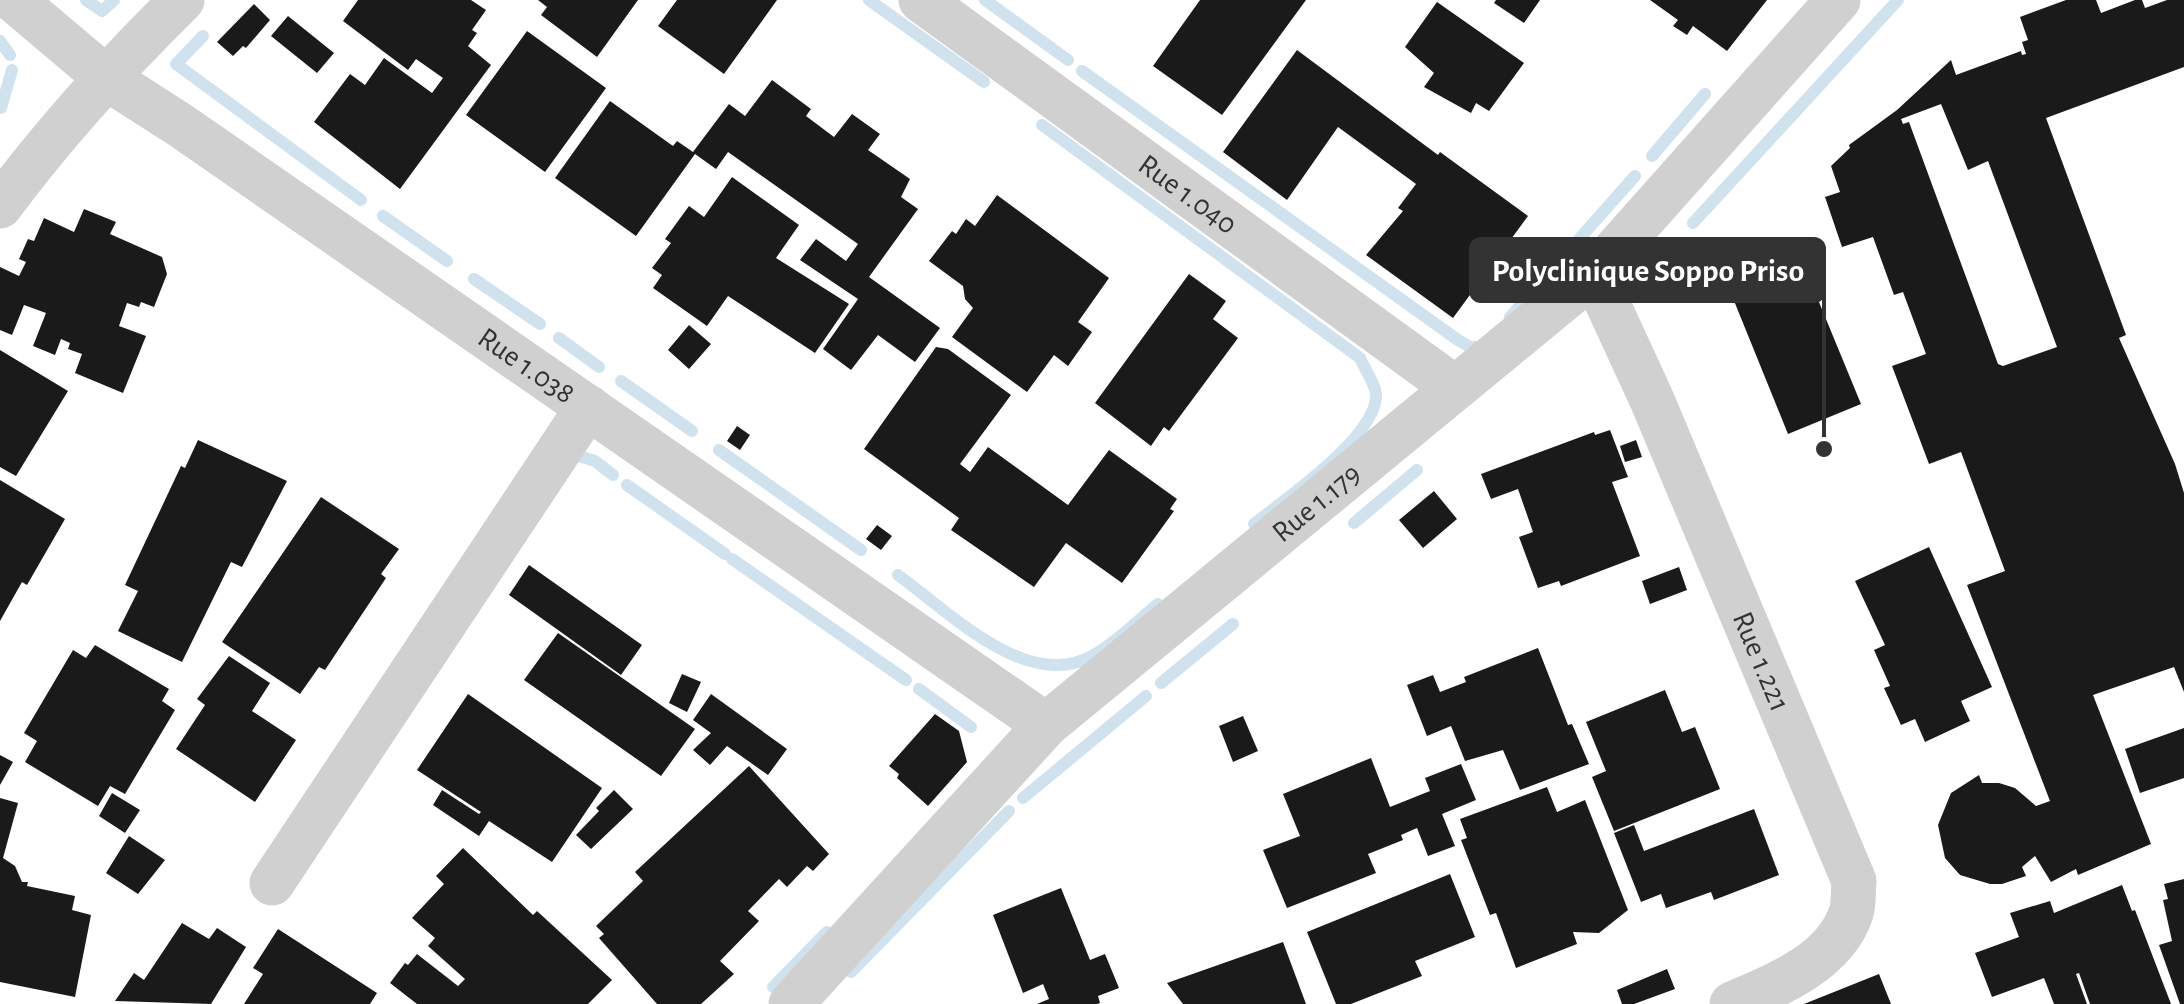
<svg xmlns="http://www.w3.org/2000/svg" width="2184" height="1004" font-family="'Alegreya Sans',sans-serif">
	<rect width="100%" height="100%" fill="#fff"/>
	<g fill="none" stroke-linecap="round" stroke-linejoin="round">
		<!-- stream -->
		<path stroke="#cfe2ee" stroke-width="12" d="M86 0 102 11 114 0
			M869 0 984 82
			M985 0 1068 60
			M203 36 176 64 361 200
			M0 41 10 55
			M1082 71 1458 340 1470 347H1480L1485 343
			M1 108 12 70
			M1042 125 1360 358C1364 368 1375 383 1376 394 1378 436 1285 499 1254 524
			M1652 156 1705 94
			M383 216 447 261
			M1693 223 1898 0
			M474 279 540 324
			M1510 317 1635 176
			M559 338 599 367
			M621 381 692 431
			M719 450 861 550
			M579 456 595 461 613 475
			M627 485 725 554
			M1354 523 1417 470
			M732 559 906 680
			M898 575C949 612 1027 692 1092 656 1116 643 1137 621 1158 604
			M1161 683 1233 624
			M919 689 971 727
			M1023 798 1146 696
			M851 972 1009 811
			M773 987 827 932"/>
	</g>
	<!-- building -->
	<path fill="#1a1a1a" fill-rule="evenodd" d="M358 0H471L486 10 472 30 477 33 468 46 491 65 400 189 314 122 350 74 365 85 384 58 432 93 443 78 416 59 408 70 343 21Z
		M538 0H638L597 57 541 15 547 7Z
		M677 0H777L724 74 658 26Z
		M1200 0H1306L1222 115 1153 66Z
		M1496 0H1540L1524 23 1494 3Z
		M1650 0H1767L1727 51 1693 26 1687 35 1673 26 1678 20Z
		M2066 0H2096L2101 13 2135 0H2142L2145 8 2167 0H2184V67L2046 118 2126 335 2119 338 2175 464 2184 493V692L2174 667 2093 695 2151 844 2078 875 2076 869 2051 882 2035 856 2022 867 2026 876 2002 884H1990L1960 875 1945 858 1938 825 1951 793 1979 775 1982 783H1999L2015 788 2036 806 2050 801 1967 585 2005 571 1961 452 1929 464 1892 366 1926 354 1903 292 1894 295 1873 237 1842 247 1825 197 1840 192 1831 166 1850 148 1849 145 1897 110 1951 60 1956 75 2021 51 2022 55 2026 54 2022 42 2028 40 2020 17ZM1941 104 1968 170 1988 161 2057 347 2003 366 1998 364 1909 122 1903 124 1901 119Z
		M1437 2 1524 63 1489 111 1476 103 1471 113 1424 87 1434 73 1405 47Z
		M254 4 270 20 246 48 243 46 233 56 217 42Z
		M288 16 334 53 317 73 271 36Z
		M527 31 606 88 545 172 466 115Z
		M1297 50 1438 155 1440 152 1528 216 1453 318 1366 255 1403 211 1398 208 1416 184 1338 127 1287 200 1223 152Z
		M772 80 811 109 806 116 834 137 852 114 880 134 868 150 910 179 901 197 918 209 869 277 940 328 915 362 878 335 851 370 823 349 858 299 800 260 816 239 846 261 858 244 728 152 716 169 695 154 636 236 555 178 610 101 673 146 677 141 693 152 729 104 745 116Z
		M732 177 799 225 776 258 849 304 815 353 728 296 707 326 653 288 662 275 652 268 671 243 665 239 689 206 704 217Z
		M997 195 1109 278 1078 322 1092 332 1068 366 1054 355 1027 392 952 337 973 308 965 299 963 286 929 261 952 231 956 234 966 219 975 226Z
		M84 209 116 222 110 234 162 257 167 274 154 307 141 302 139 307 127 303 119 326 146 336 123 393 75 373 82 354 68 349 70 343 61 339 55 355 33 346 46 313 24 305 12 335 0 330V267L19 276 26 262 19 259 28 239 34 241 44 218 74 232Z
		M1800 256 1861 404 1788 434 1728 286Z
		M1189 274 1226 301 1213 319 1238 338 1169 431 1164 427 1151 446 1095 403Z
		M689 325 711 344 689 369 668 350Z
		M936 347 948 349 1011 395 960 464 970 472 988 447 1068 505 1109 450 1177 499 1170 509 1174 511 1122 583 1066 543 1034 587 951 530 959 518 864 449Z
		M0 350 68 391 16 476 0 467Z
		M737 426 750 435 740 450 727 441Z
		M1610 430 1628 477 1612 482 1640 556 1561 586 1559 581 1538 588 1519 537 1533 532 1518 489 1491 499 1481 474 1594 432 1595 435Z
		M198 440 287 481 242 567 231 562 182 662 118 631 138 591 125 585 181 466 185 468Z
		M1636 440 1642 457 1625 462 1620 446Z
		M0 480 65 519 27 585 22 582 0 621Z
		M1434 491 1457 519 1423 548 1399 520Z
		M321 497 399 549 381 574 386 578 325 670 319 667 300 694 222 642Z
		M877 525 892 536 881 550 866 539Z
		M1929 547 1992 687 1961 701 1970 721 1925 742 1915 719 1901 725 1884 688 1890 686 1874 650 1885 645 1855 581Z
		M529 565 642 645 621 675 509 595Z
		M1679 567 1687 590 1650 604 1642 581Z
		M558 633 695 729 661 776 524 680Z
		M95 645 169 689 162 701 175 710 125 794 110 786 98 806 25 762 37 741 24 733 73 650 86 658Z
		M1538 648 1568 725 1572 724 1589 764 1520 790 1503 750 1465 761 1451 726 1427 736 1407 685 1433 675 1440 692 1466 682 1464 677Z
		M229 656 270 683 252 711 296 740 255 802 176 749 205 705 197 699Z
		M682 674 701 682 687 712 669 703Z
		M1665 690 1682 732 1695 727 1720 789 1614 831 1592 777 1606 771 1586 722Z
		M468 694 602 788 552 862 489 821 479 836 433 805 442 790 479 814 481 812 417 770Z
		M711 694 787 749 768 775 727 746 710 765 693 750 711 733 693 720Z
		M935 714 959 731 967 762 928 806 897 778 899 774 889 766Z
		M1243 716 1258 751 1233 762 1219 726Z
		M2184 728V778L2140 793 2125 749Z
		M0 755 13 762 0 785Z
		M1371 758 1390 807 1430 791 1425 778 1461 764 1476 800 1442 814 1455 846 1428 856 1417 828 1401 835 1403 840 1368 854 1376 873 1287 908 1263 850 1300 836 1283 794Z
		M749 766 829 854 813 871 807 866 787 887 779 879 748 911 759 921 720 961 734 974 701 1004H657L599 938 604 934 596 926 643 881 635 872Z
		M1547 787 1557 812 1585 800 1628 910 1599 933 1573 932 1577 944 1516 968 1496 913 1490 915 1461 840 1467 838 1460 819Z
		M614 790 633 809 591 849 576 835 599 811 596 808Z
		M112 793 140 810 125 833 99 816Z
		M0 798 18 803 3 858 15 866 22 882H28L27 886 75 896 72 910 91 915 75 997 0 982Z
		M1754 809 1779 875 1714 900 1711 892 1666 908 1661 894 1641 902 1614 833 1634 825 1644 851Z
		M129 836 165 860 138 894 106 873Z
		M463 848 533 915 537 911 612 980 588 1004H417L390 983 405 963 408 965 417 954 458 986 465 979 428 946 435 938 412 918 444 884 436 876Z
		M1450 874 1475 937 1415 961 1422 976 1351 1004H1336L1307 932Z
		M2184 879V1004H2180L2159 945 2172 941 2163 900 2168 899 2164 884Z
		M2122 885 2132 911 2135 910 2171 1004H2090L2079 973 2076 974 2087 1004H2054L2044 978 1992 997 1975 953 2019 937 2010 913 2050 901 2054 913Z
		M1061 888 1090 960 1105 954 1119 988 1098 996 1100 1003 1097 1004H1037L1049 999 1043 984 1023 993 993 915Z
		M182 923 209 939 217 928 246 947 211 1004 115 1001 134 973 144 980Z
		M278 929 377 993 370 1004H244L263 974 253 968Z
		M1283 942 1306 1004H1183L1167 983Z
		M1667 969 1675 989 1634 1004H1622L1617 990Z
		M1879 974 1891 1004H1804Z"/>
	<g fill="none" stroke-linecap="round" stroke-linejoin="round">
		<!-- street -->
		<g stroke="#d0d0d0" stroke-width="45">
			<path id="s1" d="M14 0 105 77 180 125 1046 725"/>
			<path id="s2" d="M921 0 1455 388"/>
			<path d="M0 206C55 132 116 65 182 0"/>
			<path id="s3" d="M1594 274 1652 400 1854 881C1853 891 1854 904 1851 913 1835 962 1776 986 1732 1004"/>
			<path d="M272 883 588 407"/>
			<path id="s4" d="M791 1004 1046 725 1594 274 1838 0"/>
		</g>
	</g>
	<g text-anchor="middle" stroke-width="10" stroke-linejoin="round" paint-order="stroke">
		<!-- street labels -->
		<g font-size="30" fill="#333" stroke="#fff">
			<text dy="10" stroke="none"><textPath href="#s2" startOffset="330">Rue 1.040</textPath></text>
			<text dy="10" stroke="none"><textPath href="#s1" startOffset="630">Rue 1.038</textPath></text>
			<text dy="10" stroke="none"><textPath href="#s4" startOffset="728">Rue 1.179</textPath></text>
			<text dy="10" stroke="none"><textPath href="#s3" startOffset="422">Rue 1.221</textPath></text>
		</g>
	</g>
	<!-- callouts -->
	<path fill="none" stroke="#333" stroke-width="4" d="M1824 449L1824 270"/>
	<circle fill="#333" stroke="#fff" stroke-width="4" cx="1824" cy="449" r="10"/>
	<rect fill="#333" stroke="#333" stroke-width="4" x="1471" y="239" width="353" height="62" rx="10"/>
	<g font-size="32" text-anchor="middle" font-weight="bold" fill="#fff">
		<text x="1648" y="281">Polyclinique Soppo Priso</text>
	</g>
</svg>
